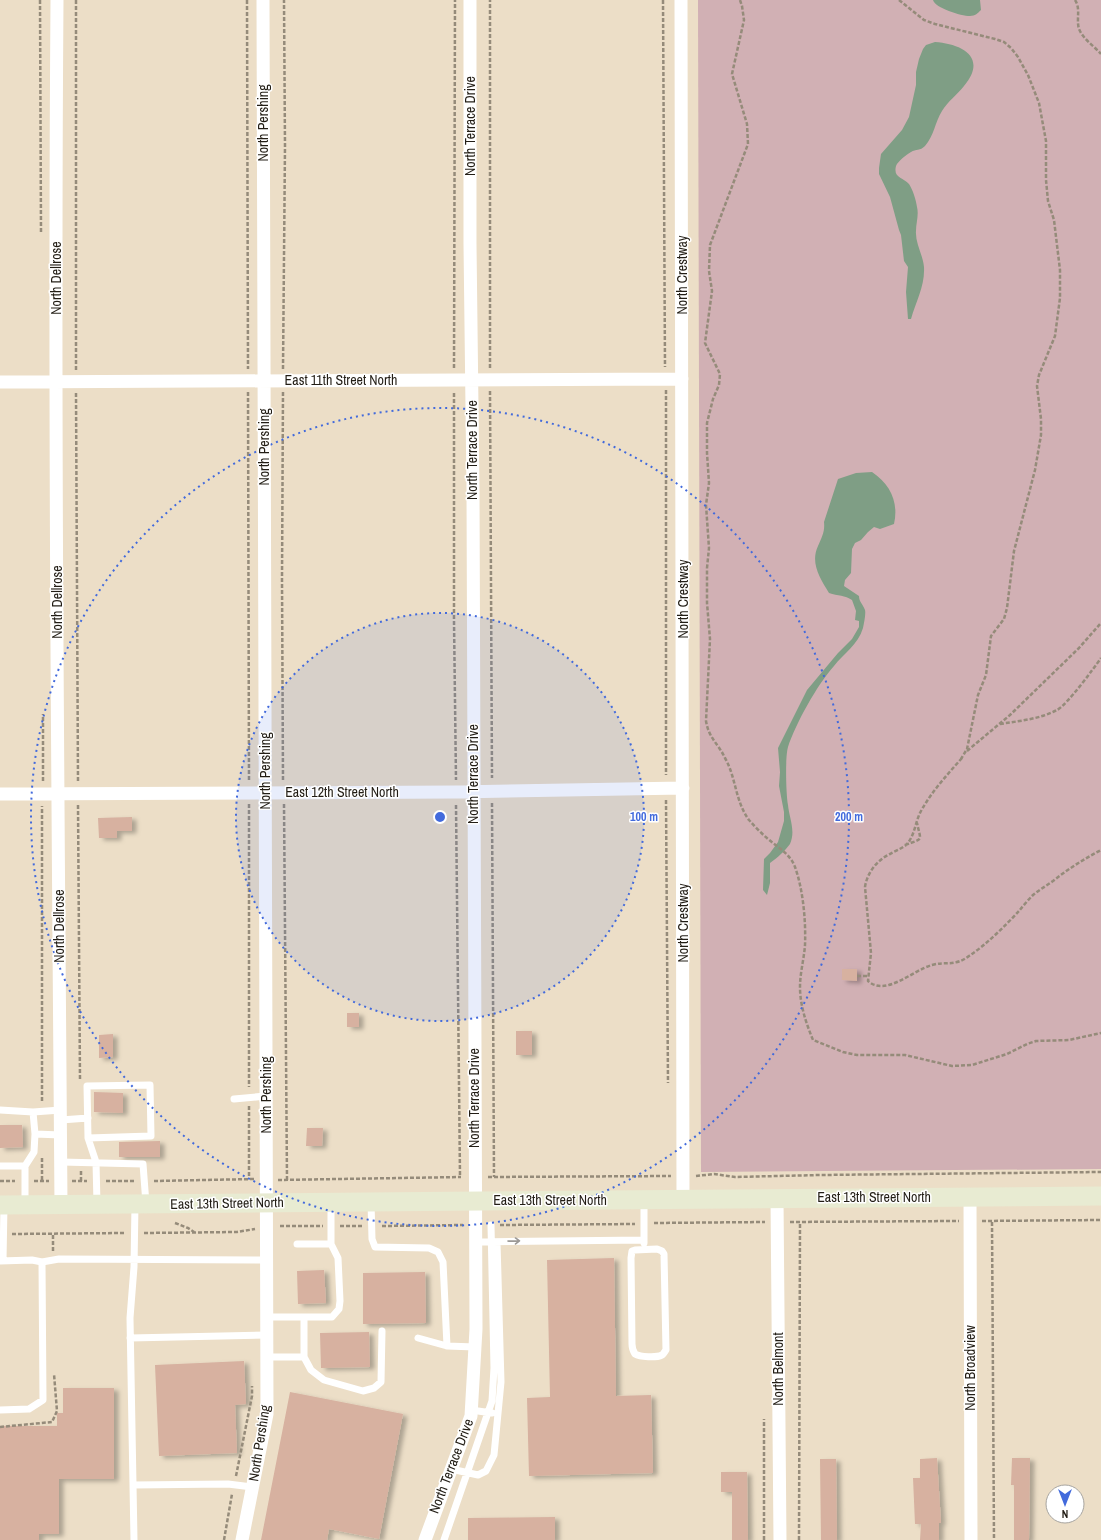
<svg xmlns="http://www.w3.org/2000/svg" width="1101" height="1540" font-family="'Archivo Narrow',sans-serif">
	<defs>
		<filter id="shadow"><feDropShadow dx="4.5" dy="2.5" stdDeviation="2" flood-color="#0004"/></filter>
	</defs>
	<rect width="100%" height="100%" fill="#ecdec7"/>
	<!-- green -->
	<path fill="#d1b0b4" d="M698 0H1101V1169L701 1172Z"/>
	<!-- water -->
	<path fill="#7f9e85" d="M933 0H980L981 10C978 13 975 16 970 16 961 16 935 8 933 0Z
		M935 42C962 44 988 57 964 86 957 95 948 101 942 111 935 122 934 136 925 146 920 151 916 149 911 152 906 155 898 161 896 166 893 178 903 177 909 184 913 190 916 200 917 207 919 215 916 223 916 231 915 243 923 255 924 267 925 286 916 301 911 319H908L906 292 908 267 904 261 901 235 899 230 890 197 879 174V168L881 154 902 130 909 117 916 85V72L919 59 923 49 926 45Z
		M872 472C890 484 899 502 894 524L880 529 874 527 868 532 861 540 855 543 852 549 851 573 845 580 844 586 859 596C859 602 863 604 865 610 866 614 864 623 863 628 858 645 844 653 834 666 817 685 796 723 788 747 785 757 786 794 788 805 789 817 796 831 790 844 785 851 777 858 770 863V883L767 895 763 890 764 859 770 853 778 842 784 821V812L779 786 780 772 778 748 807 690 838 653 852 639 859 627V621L855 620 856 611 852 600C845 595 838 596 829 593 820 578 810 563 818 546 822 537 825 531 824 522L838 479 856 473Z"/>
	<!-- building -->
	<path fill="#d7b1a0" filter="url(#shadow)" d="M132 817V831H117V838H99L98 818Z
		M842 969H857V981L842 980Z
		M347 1013H359V1027H347Z
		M516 1031H532V1055H516Z
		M113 1034V1057L99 1058V1035Z
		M94 1092 123 1093V1113L94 1112Z
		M0 1125H22L23 1147 0 1148Z
		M307 1128H323L322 1146H306Z
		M160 1141V1157H119V1142Z
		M614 1258 616 1396 651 1395 653 1473 529 1476 527 1398 550 1397 547 1260Z
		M324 1270 326 1303 298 1304 297 1271Z
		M425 1272 426 1323 363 1324V1273Z
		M369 1332 370 1367 321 1368 320 1333Z
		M244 1361 246 1404 235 1405 237 1453 159 1456 155 1365Z
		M63 1388H114V1479H59V1534H39V1540H0V1426H57V1413H63Z
		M290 1392 403 1414 379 1539 329 1529 327 1540H261Z
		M937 1458 941 1523H939V1540H920L921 1524H915L913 1478H920V1459Z
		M1012 1458H1030L1029 1540H1014V1485H1011Z
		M820 1459H836L837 1540H821Z
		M721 1472H747L748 1540H732V1492H721Z
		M555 1517V1540H468V1518Z"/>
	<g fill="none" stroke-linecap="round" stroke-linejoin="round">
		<!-- path -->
		<path stroke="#958b7a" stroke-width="2.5" stroke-dasharray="4 2" stroke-linecap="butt" d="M40 0 41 233
			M76 0V370
			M247 0 248 369
			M663 0 665 367
			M740 0 742 6 744 20 732 74 747 124 748 144 710 245 709 271 712 291 705 343 720 374 719 385 713 399 707 423V453L709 483 706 505 709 548 707 568V603L710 639 706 721C709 739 718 743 725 758 736 777 735 801 749 820 756 828 765 837 773 843 782 850 791 856 795 867 803 889 806 921 805 945 804 959 800 973 800 987 800 1005 806 1023 813 1040L843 1052 857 1055H905L952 1066 972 1065 1007 1054 1027 1044 1036 1041 1069 1040 1101 1033
			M899 0 924 20 935 24 995 39 1004 42 1011 48 1018 57 1028 75 1039 103 1046 141V180L1048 201 1054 220 1060 270V298L1055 336 1039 375 1037 386 1041 419V435L1035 470 1014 551 1007 608 1004 619 991 636 986 675 978 695 967 749 961 759
			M1075 0C1081 9 1076 19 1079 29 1083 39 1094 46 1101 54
			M454 368 455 0
			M490 368V0
			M283 369 285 146 284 0
			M666 390V775
			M490 391 492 778
			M248 392 249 781
			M283 392 282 579 283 781
			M76 393 78 782
			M454 393V621L456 780
			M1000 724C1019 721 1040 719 1057 710 1067 705 1094 668 1101 658
			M967 751 1010 715 1079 648 1101 623
			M962 758C947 775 932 791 921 811 915 822 915 836 906 845 901 849 895 851 890 854 877 860 867 873 865 887L871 953 868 981C886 997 913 970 932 965 946 961 954 967 969 956 986 945 1005 926 1019 911 1023 906 1028 900 1033 895 1039 890 1046 886 1053 881 1068 869 1084 859 1101 850
			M43 781V714
			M666 800 668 1083
			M492 803 494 1177
			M249 804V1087
			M284 804 287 1180
			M78 805 80 1080
			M456 805 460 1176
			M905 845C924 838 921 842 917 823
			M857 976H868
			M42 1101V806
			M249 1106V1179
			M42 1158V1181
			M81 1171V1181
			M696 1176 714 1174 735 1177 820 1175 1101 1172
			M488 1177 671 1176
			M278 1180 461 1177
			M0 1181H15
			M34 1181H49
			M72 1181H87
			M106 1181H135
			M154 1181 255 1179
			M982 1221 1101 1220
			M790 1222 959 1221
			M992 1222 994 1540
			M175 1223 188 1228 194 1232
			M654 1223 765 1222
			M500 1225 635 1224
			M280 1226H323
			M340 1226H363
			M382 1226 463 1225
			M144 1233 237 1232 255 1229
			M12 1234 125 1233
			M53 1251V1234
			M0 1427 52 1422 57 1411 54 1374
			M236 1476 252 1396V1386
			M224 1540 232 1494
			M764 1540V1419
			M799 1540 800 1222"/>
		<!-- lane -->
		<path stroke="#fff" stroke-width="7" d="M234 1099 266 1096
			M0 1110 33 1112
			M61 1120 88 1118
			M35 1134 33 1112 61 1110
			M88 1138 87 1086 150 1085 151 1136 88 1138 96 1162 97 1204
			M61 1162 143 1164 146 1204
			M0 1166H25V1205
			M25 1166 34 1152 35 1134 61 1135
			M644 1200V1243
			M371 1202 372 1239 375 1247 429 1248 438 1252 443 1262 447 1346 475 1347
			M475 1242 644 1240
			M297 1244H331V1202
			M657 1249 662 1251 664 1254 666 1350C665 1351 663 1355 662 1355 656 1358 640 1357 635 1354 633 1351 632 1348 632 1344L631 1258 632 1251 635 1250Z
			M0 1261 32 1260 42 1262 43 1400 29 1409 0 1410
			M3 1261 4 1205
			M42 1262 59 1259 266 1260
			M266 1317H332L339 1309 340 1301 338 1258 331 1244
			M130 1338 267 1335
			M418 1338 447 1346
			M267 1357H304V1317
			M304 1357 311 1370 324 1380 363 1391 374 1388 381 1382 382 1331
			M471 1410 492 1413
			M451 1469 478 1475 486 1471 494 1455 501 1382 497 1242
			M133 1485 228 1484 252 1487
			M134 1540 130 1318 134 1267 135 1204
			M444 1540 492 1401 494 1368 491 1225"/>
		<!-- street -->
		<path stroke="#fff" stroke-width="13" d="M57 0C54 402 58 803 61 1205
			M681 0 683 1199
			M0 382 682 379
			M0 794 456 792 683 788
			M970 1197 971 1540
			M777 1198 780 1540
			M242 1540 267 1414 263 0
			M425 1540 471 1416 476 1329 473 490 470 244V0"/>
		<!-- secondary -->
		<path stroke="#e8ebd2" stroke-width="19" d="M0 1205 1101 1196"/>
	</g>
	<!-- one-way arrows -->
	<defs><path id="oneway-shaft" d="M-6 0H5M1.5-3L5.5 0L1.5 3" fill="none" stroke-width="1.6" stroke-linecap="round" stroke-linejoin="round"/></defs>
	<use stroke="#9c9996" href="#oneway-shaft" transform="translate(514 1241) rotate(-1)"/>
	<!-- distance rings -->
	<circle cx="440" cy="817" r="204" fill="#426adc" fill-opacity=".12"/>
	<g fill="none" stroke="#426adc" stroke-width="2" stroke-dasharray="2 4">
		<circle cx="440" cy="817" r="204"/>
		<circle cx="440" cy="817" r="409"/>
	</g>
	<g text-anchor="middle" stroke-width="3" stroke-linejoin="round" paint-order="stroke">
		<!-- street labels -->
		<g font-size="14" fill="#221d15" stroke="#fff">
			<text transform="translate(263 123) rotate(-90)" y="5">North Pershing</text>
			<text transform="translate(470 126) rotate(-90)" y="5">North Terrace Drive</text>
			<text transform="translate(682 275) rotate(-90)" y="5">North Crestway</text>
			<text transform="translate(56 278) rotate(-90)" y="5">North Dellrose</text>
			<text x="341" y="385">East 11th Street North</text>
			<text transform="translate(264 447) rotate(-90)" y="5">North Pershing</text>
			<text transform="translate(472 450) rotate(-90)" y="5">North Terrace Drive</text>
			<text transform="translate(683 599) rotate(-90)" y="5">North Crestway</text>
			<text transform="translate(57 602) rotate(-90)" y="5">North Dellrose</text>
			<text transform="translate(265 771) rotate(-90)" y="5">North Pershing</text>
			<text transform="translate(473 774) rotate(-90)" y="5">North Terrace Drive</text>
			<text x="342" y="797">East 12th Street North</text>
			<text transform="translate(683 923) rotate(-90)" y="5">North Crestway</text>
			<text transform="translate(59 926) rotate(-90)" y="5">North Dellrose</text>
			<text transform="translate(266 1095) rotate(-90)" y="5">North Pershing</text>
			<text transform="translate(474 1098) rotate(-90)" y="5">North Terrace Drive</text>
			<text x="874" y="1202">East 13th Street North</text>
			<text x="550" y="1205">East 13th Street North</text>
			<text transform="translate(227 1203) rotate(-1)" y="5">East 13th Street North</text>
			<text transform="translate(970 1368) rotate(-90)" y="5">North Broadview</text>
			<text transform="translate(778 1369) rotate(-90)" y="5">North Belmont</text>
			<text transform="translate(259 1443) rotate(-81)" y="5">North Pershing</text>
			<text transform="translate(451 1466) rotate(-69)" y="5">North Terrace Drive</text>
		</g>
	</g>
	<circle cx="440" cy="817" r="6" fill="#426adc" stroke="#fff" stroke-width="2"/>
	<g font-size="12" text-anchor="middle" font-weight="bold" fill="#426adc" stroke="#fff" stroke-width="3" stroke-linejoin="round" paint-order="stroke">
		<text x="644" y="821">100 m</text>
		<text x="849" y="821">200 m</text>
	</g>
	<!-- north arrow -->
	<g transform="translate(1065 1504) rotate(180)"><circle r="19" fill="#ffffff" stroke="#a7a5a1"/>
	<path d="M0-3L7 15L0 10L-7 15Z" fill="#426adc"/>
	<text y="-6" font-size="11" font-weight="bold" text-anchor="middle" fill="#221d15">N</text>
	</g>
</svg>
